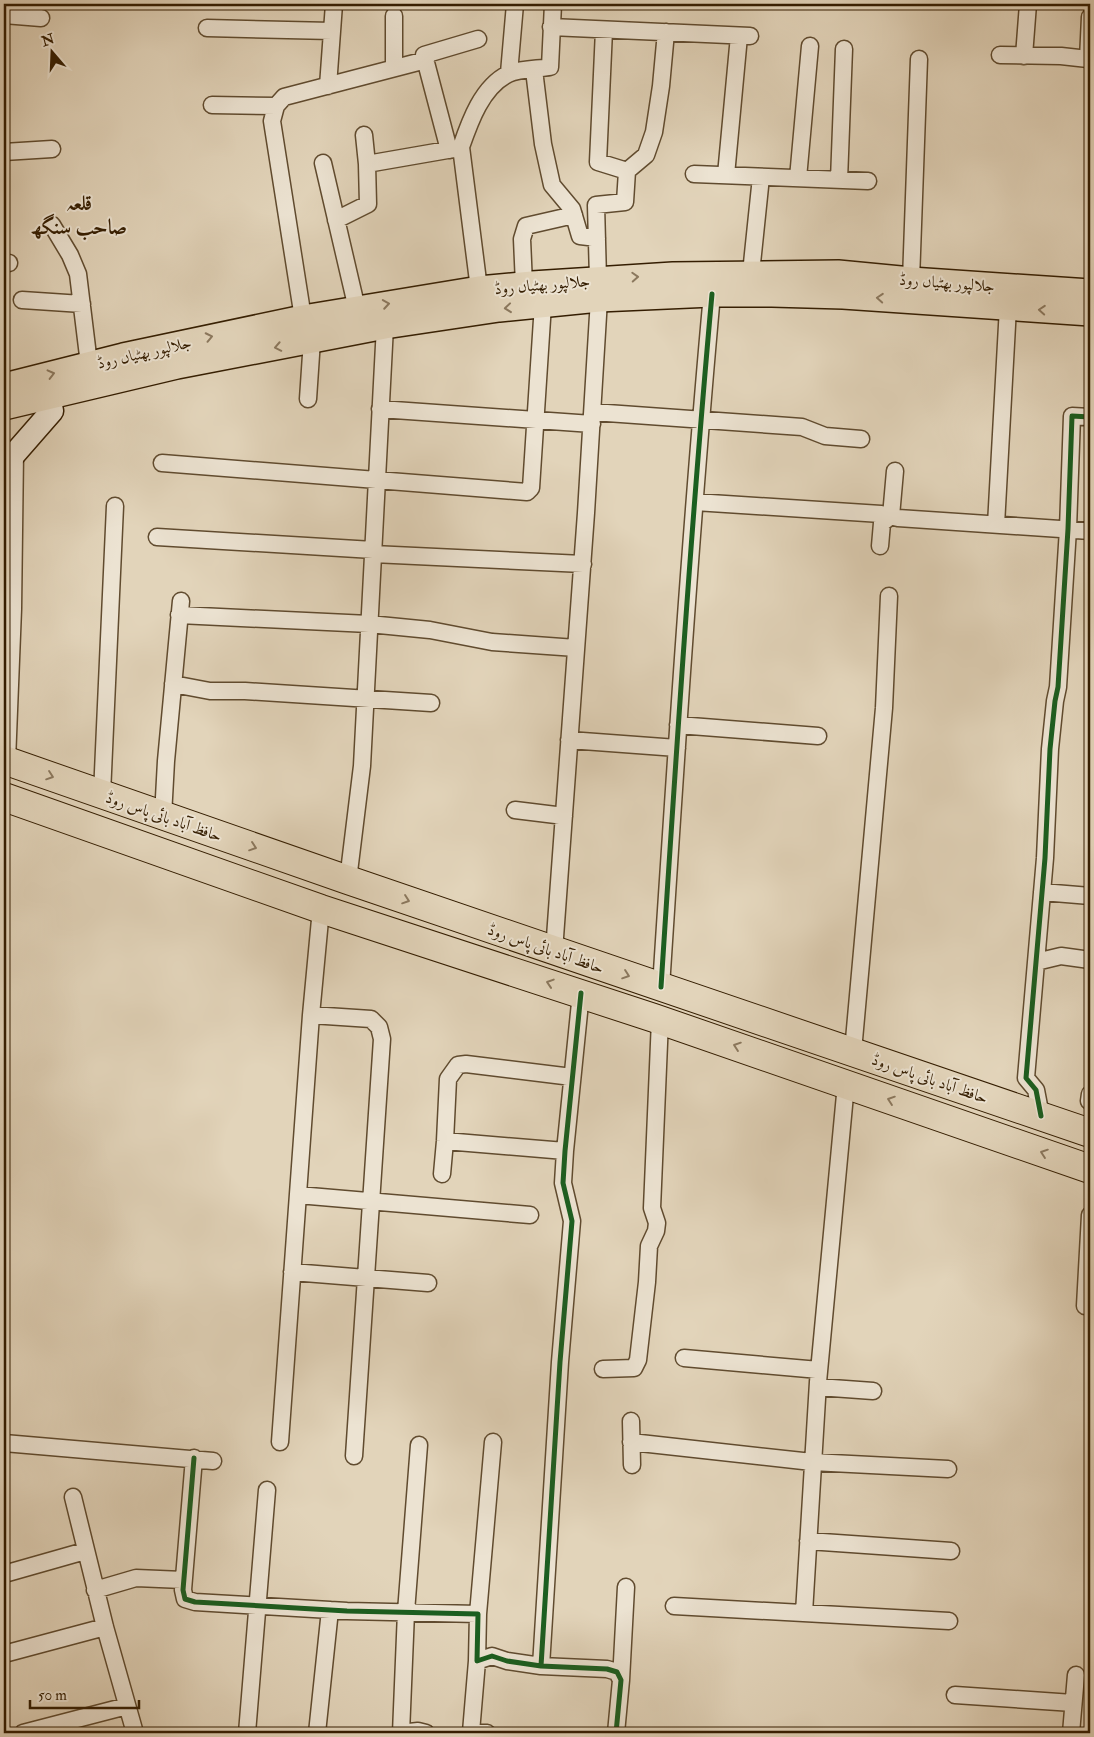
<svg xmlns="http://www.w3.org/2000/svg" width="1094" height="1737" font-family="'IM FELL Double Pica',Amiri,serif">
	<rect width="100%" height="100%" fill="#e2d4ba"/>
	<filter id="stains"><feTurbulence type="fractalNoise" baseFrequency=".004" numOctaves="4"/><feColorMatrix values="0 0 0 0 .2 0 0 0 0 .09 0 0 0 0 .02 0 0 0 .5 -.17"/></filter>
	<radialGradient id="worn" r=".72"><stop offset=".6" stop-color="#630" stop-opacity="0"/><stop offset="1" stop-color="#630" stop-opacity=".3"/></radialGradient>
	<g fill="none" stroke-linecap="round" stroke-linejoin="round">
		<defs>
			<path id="street" d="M4 15 41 18
				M394 16V68
				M551 27 750 36
				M207 28 332 31
				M604 30 598 162 627 171
				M1000 55 1061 56 1088 59 1090 17
				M1024 56 1028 4
				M534 70 543 144 552 185 572 209 580 236 597 238
				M509 73 515 4
				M328 86 334 4
				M212 105 276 106
				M449 150 424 55 478 39
				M4 152 52 149
				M323 163 357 309
				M367 164 459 148
				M694 174 868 181
				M726 175 739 36
				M798 178 810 46
				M839 180 844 49
				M336 220 368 204 367 164 364 135
				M52 225 70 255 78 274 89 364
				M4 264 9 263
				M751 273 761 177
				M598 279 596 205 625 202 627 171 646 155 654 132 661 86 666 32
				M911 280 919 59
				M524 285 522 239 526 226 574 215
				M479 289 461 147C470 121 482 87 508 74 518 69 539 69 550 67L553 4
				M22 300 82 304
				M303 318 272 121 276 106 284 97 426 60
				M308 399 312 340
				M380 409 592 424
				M593 412 802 427 825 436 861 439
				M162 463 527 492 531 488 543 304
				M695 502 881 514 898 518 1090 531
				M996 525 1008 307
				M157 537 373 550
				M880 546 882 523 891 516 895 471
				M373 554 583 564
				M179 615 369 624 430 630 492 642 576 648
				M173 684 210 691H245L431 703
				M678 725 818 736
				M569 740 677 748
				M7 761 13 609 15 453
				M102 794 115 506
				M515 810 564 816
				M163 816 166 761 181 601
				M348 880 362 766 385 326
				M1042 892 1090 896
				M554 951 586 513 599 299
				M1036 962 1061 956 1090 960
				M661 987C676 756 691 525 712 294
				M311 1015 371 1019 379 1027 382 1039 354 1456
				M853 1051 884 708 889 596
				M1089 1101 1090 1094
				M1041 1116 1036 1090 1026 1078 1045 858 1050 749 1055 701 1058 687 1068 529 1072 416 1090 417
				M445 1141 565 1151
				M442 1174 445 1141 448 1079 458 1065 466 1064 572 1077
				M298 1195 530 1215
				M292 1272 428 1283
				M1085 1306 1090 1215
				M684 1358 819 1370
				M603 1369 634 1368 638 1360 647 1282 649 1246 656 1231 657 1223 652 1208 660 1020
				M818 1387 873 1391
				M631 1421 632 1465
				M280 1442 311 1015 321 909
				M631 1442 812 1462 948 1469
				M4 1443 213 1461
				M194 1458 183 1590 185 1599 195 1602 347 1611 478 1614 477 1661 492 1656 507 1661 541 1666 607 1669 617 1672 621 1680 616 1733
				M73 1497 105 1627 135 1733
				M808 1541 951 1551
				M4 1574 85 1551
				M95 1590 136 1578 183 1580
				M674 1606 949 1621
				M804 1613 818 1382 846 1084
				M478 1614 493 1442
				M4 1654 105 1627
				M477 1661 471 1732 487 1733
				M541 1666 560 1362 572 1221 563 1183 565 1151 581 993
				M621 1680 626 1587
				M955 1695 1073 1703
				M23 1733 127 1706
				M247 1733 267 1490
				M317 1733 330 1610
				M400 1733 418 1731 426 1733
				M401 1733 406 1612 419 1445
				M1071 1733 1076 1675"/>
			<path id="secondary" d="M4 466 52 411 49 396"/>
			<path id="primary" d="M4 386 123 356 303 318 479 289 532 284 673 275 838 273 911 280 1090 292
				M4 407 177 366 385 326 499 309 599 299 712 294H772L843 296 1090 313"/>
			<path id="highway" d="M4 760 348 880 1090 1133
				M4 797 321 909 654 1018 1090 1169"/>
		</defs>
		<!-- street casing -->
		<use href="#street" stroke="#604b2f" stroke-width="19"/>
		<!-- secondary casing -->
		<use href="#secondary" stroke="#341d01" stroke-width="25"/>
		<!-- primary casing -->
		<use href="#primary" stroke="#341d01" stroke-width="28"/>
		<!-- highway casing -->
		<use href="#highway" stroke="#341d01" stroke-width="30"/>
		<!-- street -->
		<use href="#street" stroke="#ece3d2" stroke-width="16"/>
		<!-- secondary -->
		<use href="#secondary" stroke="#ece3d2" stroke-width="22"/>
		<!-- primary -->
		<use href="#primary" stroke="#e2d4ba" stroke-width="25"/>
		<!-- highway -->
		<use href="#highway" stroke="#e2d4ba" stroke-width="28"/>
		<defs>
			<path id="cycleway" d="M661 987C676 756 691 525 712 294
				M1041 1116 1036 1090 1026 1078 1045 858 1050 749 1055 701 1058 687 1068 529 1072 416 1090 417
				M194 1458 183 1590 185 1599 195 1602 347 1611 478 1614 477 1661 492 1656 507 1661 541 1666 607 1669 617 1672 621 1680 616 1733
				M541 1666 560 1362 572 1221 563 1183 565 1151 581 993"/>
		</defs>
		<!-- cycleway casing -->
		<use href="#cycleway" stroke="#ece3d2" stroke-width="8"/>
		<!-- cycleway -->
		<use href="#cycleway" stroke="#1b5e20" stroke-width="5"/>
	</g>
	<!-- one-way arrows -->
	<defs><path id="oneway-chevron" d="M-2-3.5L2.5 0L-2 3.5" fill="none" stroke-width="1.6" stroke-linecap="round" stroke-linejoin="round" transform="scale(1.25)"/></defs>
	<g stroke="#8b785e">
		<use href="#oneway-chevron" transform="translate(635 277) rotate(-3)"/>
		<use href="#oneway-chevron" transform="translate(880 298) rotate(-176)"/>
		<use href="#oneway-chevron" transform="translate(386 304) rotate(-9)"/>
		<use href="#oneway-chevron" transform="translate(508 308) rotate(174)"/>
		<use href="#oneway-chevron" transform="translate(1042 310) rotate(-176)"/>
		<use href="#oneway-chevron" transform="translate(209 337) rotate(-12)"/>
		<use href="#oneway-chevron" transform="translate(278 347) rotate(169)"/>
		<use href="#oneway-chevron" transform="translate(51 374) rotate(-14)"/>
		<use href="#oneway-chevron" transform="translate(50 776) rotate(19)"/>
		<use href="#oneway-chevron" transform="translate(253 847) rotate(19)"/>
		<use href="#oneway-chevron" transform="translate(406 900) rotate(19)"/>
		<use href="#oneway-chevron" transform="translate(626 975) rotate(19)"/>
		<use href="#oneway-chevron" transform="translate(550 983) rotate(-162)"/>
		<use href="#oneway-chevron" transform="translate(737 1046) rotate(-161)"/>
		<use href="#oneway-chevron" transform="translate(891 1100) rotate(-161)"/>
		<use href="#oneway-chevron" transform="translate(1044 1153) rotate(-161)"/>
	</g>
	<g text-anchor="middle" stroke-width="4" stroke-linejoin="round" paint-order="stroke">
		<!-- street labels -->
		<g font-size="16" fill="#341d01" stroke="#ece3d2">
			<text transform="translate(947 282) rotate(4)" y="6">جلالپور بھٹیاں روڈ</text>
			<text transform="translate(542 284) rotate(-5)" y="6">جلالپور بھٹیاں روڈ</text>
			<text transform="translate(144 352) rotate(-13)" y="6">جلالپور بھٹیاں روڈ</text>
			<text transform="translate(164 816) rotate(19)" y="6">حافظ آباد بائی پاس روڈ</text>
			<text transform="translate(546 948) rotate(19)" y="6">حافظ آباد بائی پاس روڈ</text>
			<text transform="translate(930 1078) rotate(19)" y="6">حافظ آباد بائی پاس روڈ</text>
		</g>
		<!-- district labels -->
		<g font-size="21" font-weight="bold" fill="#341d01" stroke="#ece3d2">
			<text x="79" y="210">قلعہ<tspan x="79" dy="24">صاحب سنگھ</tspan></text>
		</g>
	</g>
	<!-- margin -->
	<rect width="1094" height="1737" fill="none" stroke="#e2d4ba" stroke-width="20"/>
	<rect x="5" y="5" width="1084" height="1727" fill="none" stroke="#341d01" stroke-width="2.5"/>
	<rect x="10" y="10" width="1074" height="1717" fill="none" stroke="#341d01"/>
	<!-- north arrow -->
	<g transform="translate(52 52) rotate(341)" stroke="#ece3d2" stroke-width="4" paint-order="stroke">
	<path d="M0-4L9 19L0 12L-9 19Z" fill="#341d01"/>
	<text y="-8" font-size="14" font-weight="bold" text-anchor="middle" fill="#341d01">N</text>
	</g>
	<!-- scale -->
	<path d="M30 1700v8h109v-8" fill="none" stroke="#341d01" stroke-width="2.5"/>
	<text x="38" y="1700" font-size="15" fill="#341d01" stroke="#ece3d2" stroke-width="4" paint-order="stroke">50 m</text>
	<rect width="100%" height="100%" filter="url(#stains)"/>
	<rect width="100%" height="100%" fill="url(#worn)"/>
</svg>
